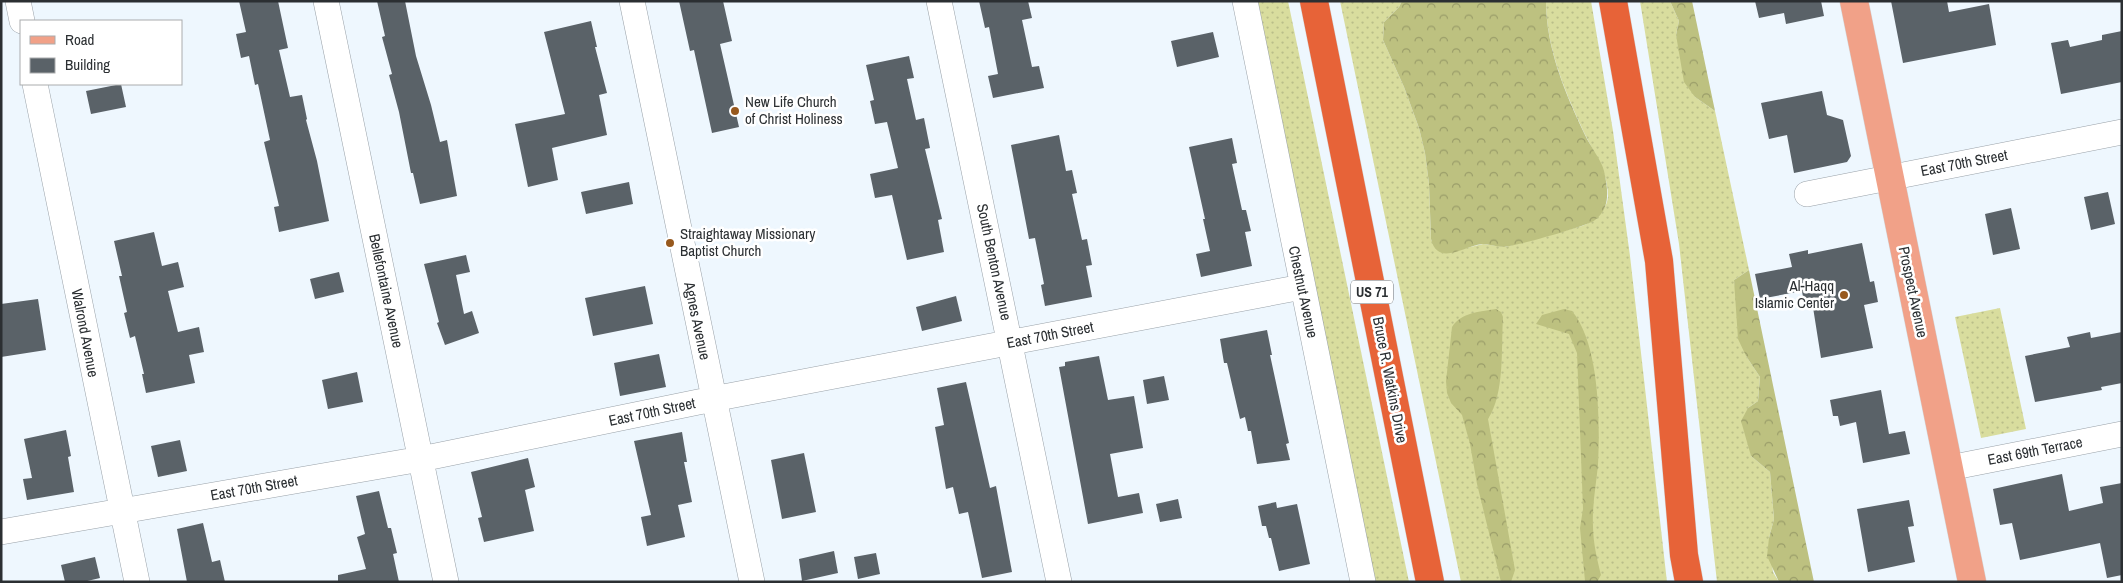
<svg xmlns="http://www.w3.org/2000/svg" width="2123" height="583" font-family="'Archivo Narrow',sans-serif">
	<defs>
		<pattern id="grass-dots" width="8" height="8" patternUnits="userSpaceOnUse" patternTransform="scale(1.25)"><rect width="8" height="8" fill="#d9dd9e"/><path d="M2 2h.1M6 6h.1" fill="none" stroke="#babe89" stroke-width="1.8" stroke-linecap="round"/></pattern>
		<pattern id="forest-crowns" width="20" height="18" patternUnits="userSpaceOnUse" patternTransform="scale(1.25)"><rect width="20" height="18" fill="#bdc180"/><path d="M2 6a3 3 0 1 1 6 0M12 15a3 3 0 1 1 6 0" fill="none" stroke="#9a9d69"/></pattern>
	</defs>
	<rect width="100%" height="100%" fill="#eef7fe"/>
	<!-- grass -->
	<path fill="url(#grass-dots)" d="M1254 1H1288L1409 582H1375Z
		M1340 1H1402L1399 7 1384 22 1383 40 1404 87 1419 128 1425 153 1429 184 1431 240 1445 253 1483 244 1505 247 1582 226C1594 221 1607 211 1608 196 1608 170 1591 149 1581 126 1563 87 1546 45 1546 1H1591L1613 131 1630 256 1667 582H1461Z
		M1640 1H1670L1679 21 1676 35 1695 97 1715 111 1749 270 1734 280 1746 356 1760 377 1758 401 1748 408 1751 456 1770 472 1774 519 1769 538 1773 572 1779 582H1717L1679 244Z
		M2000 308 2026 429 1981 438 1955 317Z"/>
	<!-- forest -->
	<path fill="url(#forest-crowns)" d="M1402 1H1546C1546 48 1565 93 1585 135 1590 146 1602 161 1604 171 1608 189 1611 208 1595 220 1588 226 1516 246 1504 247 1497 247 1489 244 1482 244 1464 246 1438 267 1431 239L1429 184 1425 153 1419 128 1404 87 1383 40 1384 22 1399 7Z
		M1670 1H1692L1715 111 1695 97 1684 82 1676 35 1679 21Z
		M1749 270 1814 582H1779L1767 556 1769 538 1774 519 1770 472 1751 456 1741 421 1748 408 1758 401 1760 377 1746 356 1738 339 1734 280Z
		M1496 309 1501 312 1503 317C1501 349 1505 393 1488 419L1515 570 1511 582H1501L1477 484 1470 444 1462 415 1451 403 1447 393 1446 381 1452 327C1462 312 1479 312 1496 309Z
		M1564 309 1572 311C1600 345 1600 422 1598 465 1596 485 1592 506 1593 526 1593 542 1597 559 1601 575L1597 582 1585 581 1580 528 1583 509 1577 353 1569 334 1536 324 1542 315Z"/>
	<!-- building -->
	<path fill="#5a6268" d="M239 1H278L288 48 279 50 290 97 302 95 307 119 306 120 317 161 329 221 279 232 274 207 279 206 264 142 270 140 258 84 255 85 249 56 241 58 236 34 246 32Z
		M377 1H405L416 56 431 105 440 142 447 140 457 196 420 204 413 173H411L399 112 389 75 392 74 382 37 385 36Z
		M679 1H723L732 41 720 44 739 127 712 133 694 50 690 51Z
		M979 1H1028L1032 18 1022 20 1032 67 1039 66 1044 88 993 98 988 76 998 74 989 27 985 28Z
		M1755 1H1821L1824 16 1786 24 1784 13 1759 18Z
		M1891 1H1947L1949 12 1989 4 1996 45 1903 63Z
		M591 21 597 47H595L607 93 599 95 607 135 552 148 558 180 528 187 515 124 565 114 544 32Z
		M2122 31V82L2061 94 2051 43 2068 40 2070 47 2102 40V35Z
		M1213 32 1219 57 1177 67 1171 41Z
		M909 56 914 78 907 79 916 120 924 118 930 148 925 149 942 219 938 220 944 252 907 260 892 195 875 198 870 174 898 168 887 122 875 124 870 101 874 100 866 65Z
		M121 84 126 107 91 114 86 91Z
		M1822 91 1827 115 1843 120 1851 156 1847 162 1794 173 1787 135 1769 139 1761 103Z
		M1059 135 1066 171 1072 170 1077 193 1072 194 1082 240 1087 239 1092 265 1086 266 1092 297 1045 306 1041 285 1044 284 1035 238 1029 239 1011 145Z
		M1232 138 1237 163 1232 164 1242 210H1246L1251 231 1245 232 1252 266 1201 277 1196 254 1210 251 1203 219H1205L1189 147Z
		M629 182 633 204 586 214 581 192Z
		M2108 192 2115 224 2091 230 2084 197Z
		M2011 208 2020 249 1993 255 1985 214Z
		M154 232 162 266 178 262 184 287 168 291 178 332 199 327 204 352 189 355 195 383 146 393 142 374H144L135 336 130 338 124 313 127 312 119 276H122L114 241Z
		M1862 243 1870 282 1874 281 1878 302 1864 305 1873 348 1821 358 1812 301 1804 303 1802 291 1760 299 1755 274 1792 267 1789 254 1808 250V254Z
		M466 255 470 272 456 275 464 314 472 311 479 333 445 345 437 323 439 322 424 264Z
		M339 272 344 292 315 299 310 279Z
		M645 286 653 324 593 336 585 298Z
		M956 296 962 321 922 331 916 307Z
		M38 299 46 350 1 357V304Z
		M1267 330 1272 355H1270L1289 443 1286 444 1290 460 1257 464 1251 431H1248L1245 417 1240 419 1227 363H1224L1220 339Z
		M2090 332 2091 338 2122 332V383L2101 387 2102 390 2035 402 2025 356 2070 347 2067 337Z
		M659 354 666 387 620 396 614 363Z
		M1099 356 1108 400 1134 396 1143 448 1110 454 1118 497 1139 493 1143 513 1088 524 1059 367 1065 366V362Z
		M357 372 363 402 328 409 322 380Z
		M1164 376 1169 400 1147 404 1143 380Z
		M966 382 990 488 996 486 1012 572 982 578 968 512 959 514 953 487 946 489 935 427 944 425 937 388Z
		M1881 390 1889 434 1905 431 1910 454 1863 463 1856 422 1840 426 1838 416H1833L1830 400Z
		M66 430 71 456 68 457 74 492 27 500 23 479 32 478 24 439Z
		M682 432 687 462H684L692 502 678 505 685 537 647 546 641 517 651 515 634 441Z
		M180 440 187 471 158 477 151 446Z
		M804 453 816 512 782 519 771 460Z
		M528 458 535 487 525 490 534 531 484 542 478 518 482 517 471 472Z
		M2062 474 2069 511 2103 503 2100 487 2122 483V575L2107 578 2100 543 2020 560 2012 523 2000 525 1993 489Z
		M379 491 388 528H391L397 553 393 554 399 582H338V575L366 569 357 537 365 534 356 496Z
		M1178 499 1182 518 1160 522 1156 504Z
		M1909 500 1914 526 1908 527 1915 562 1868 572 1857 509Z
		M1276 502 1277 508 1297 504 1310 564 1279 571 1271 538H1269L1266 526H1262L1258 506Z
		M203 523 212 562 220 560 225 582H187L177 529Z
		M834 551 838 573 802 581 799 559Z
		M876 553 880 574 858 579 854 557Z
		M95 557 100 578 83 582H65L61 565Z"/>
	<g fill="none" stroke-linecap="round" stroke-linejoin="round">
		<defs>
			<path id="minor" d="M18 1 22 21
				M326 1 446 582
				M632 1 752 582
				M939 1 1059 582
				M1245 1 1363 582
				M35 84 137 582
				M1807 194 2122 132
				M1949 468 2122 434
				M1 532 421 459 713 399 1302 287"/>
			<path id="major" d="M1854 1 1972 582"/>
			<path id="highway" d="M1314 1 1430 582
				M1613 1 1659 261 1684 555 1689 582"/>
		</defs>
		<!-- minor casing -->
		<use href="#minor" stroke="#99a1a8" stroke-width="26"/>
		<!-- major casing -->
		<use href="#major" stroke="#d5d5d6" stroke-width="29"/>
		<!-- highway casing -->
		<use href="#highway" stroke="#d5d5d6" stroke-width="29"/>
		<!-- minor -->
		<use href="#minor" stroke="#fff" stroke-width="25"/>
		<!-- major -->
		<use href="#major" stroke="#f1a188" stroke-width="28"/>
		<!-- highway -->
		<use href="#highway" stroke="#e76338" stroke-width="28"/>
	</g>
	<!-- markers -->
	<g fill="#97591e" stroke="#fff" stroke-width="2">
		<circle cx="735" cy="111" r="5"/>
		<circle cx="670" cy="243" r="5"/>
		<circle cx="1844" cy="295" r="5"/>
	</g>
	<g text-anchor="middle" stroke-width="5" stroke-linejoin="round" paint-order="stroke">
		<!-- shield labels -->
		<rect fill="#fff" stroke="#6b6d70" stroke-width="1" x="1351" y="280.5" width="42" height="23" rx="4"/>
		<g font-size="14" font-weight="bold" fill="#2b2f32">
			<text x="1372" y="297">US 71</text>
		</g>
		<!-- poi labels -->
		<g font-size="15" fill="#2b2f32" stroke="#fff" text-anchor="start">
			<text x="745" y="107">New Life Church<tspan x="745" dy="17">of Christ Holiness</tspan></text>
			<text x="680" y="239">Straightaway Missionary<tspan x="680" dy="17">Baptist Church</tspan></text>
			<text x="1834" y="291" text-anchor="end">Al-Haqq<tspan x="1834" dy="17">Islamic Center</tspan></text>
		</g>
		<!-- street labels -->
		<g font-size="15" fill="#2b2f32" stroke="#fff">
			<text transform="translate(1964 163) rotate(-11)" y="5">East 70th Street</text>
			<text transform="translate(994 262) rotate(78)" y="5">South Benton Avenue</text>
			<text transform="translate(386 291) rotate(78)" y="5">Bellefontaine Avenue</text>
			<text transform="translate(1303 292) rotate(78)" y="5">Chestnut Avenue</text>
			<text transform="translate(1913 292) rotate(78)" y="5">Prospect Avenue</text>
			<text transform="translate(697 321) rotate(78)" y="5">Agnes Avenue</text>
			<text transform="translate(85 333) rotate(79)" y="5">Walrond Avenue</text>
			<text transform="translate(1050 335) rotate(-11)" y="5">East 70th Street</text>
			<text transform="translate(1390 380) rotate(79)" y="5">Bruce R. Watkins Drive</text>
			<text transform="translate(652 412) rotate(-12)" y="5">East 70th Street</text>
			<text transform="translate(2035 451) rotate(-11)" y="5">East 69th Terrace</text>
			<text transform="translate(254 488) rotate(-10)" y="5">East 70th Street</text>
		</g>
	</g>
	<!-- border -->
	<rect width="2123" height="583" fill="none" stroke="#2b2f32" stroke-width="5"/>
	<!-- legend -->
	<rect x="20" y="20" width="162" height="65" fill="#ffffff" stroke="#aaacad"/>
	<rect x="30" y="36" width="25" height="8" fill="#f1a188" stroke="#aaacad"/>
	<text x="65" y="45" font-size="15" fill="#2b2f32">Road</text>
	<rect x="30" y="58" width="25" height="15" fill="#5a6268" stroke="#aaacad"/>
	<text x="65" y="70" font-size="15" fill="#2b2f32">Building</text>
</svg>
